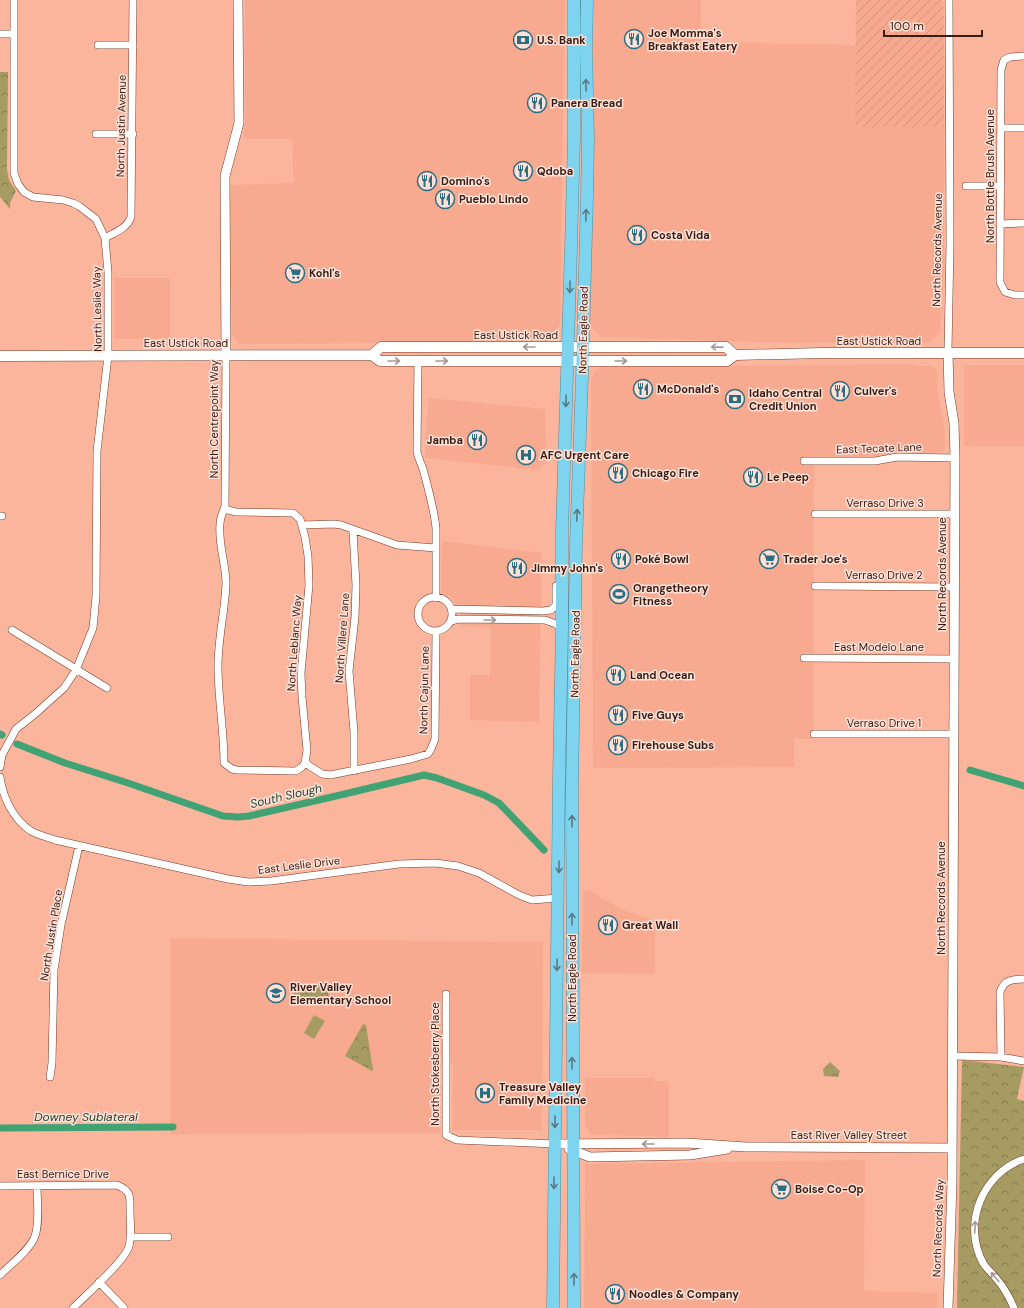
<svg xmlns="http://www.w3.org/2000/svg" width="1024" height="1308" font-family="'DM Sans',sans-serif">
	<defs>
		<pattern id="industrial-furrows" width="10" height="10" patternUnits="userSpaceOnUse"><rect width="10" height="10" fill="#f7aa8f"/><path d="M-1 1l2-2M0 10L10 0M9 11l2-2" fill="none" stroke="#d4927a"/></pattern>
		<pattern id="park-crowns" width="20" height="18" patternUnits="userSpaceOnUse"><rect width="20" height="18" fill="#a59b63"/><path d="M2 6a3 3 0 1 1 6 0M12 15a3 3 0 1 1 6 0" fill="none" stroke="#877e50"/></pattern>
	</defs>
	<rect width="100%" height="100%" fill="#fbb59d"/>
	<!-- built -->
	<path fill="#f7aa8f" d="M245 0H565L560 325 547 342 239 344 232 336 230 185 294 183 292 139H247L243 134 245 123Z
		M594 0H701V42L856 45V127H944V269L940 333 930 342 791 343 600 337 590 326Z
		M114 278H170V339H114Z
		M915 364V366H933L937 371 938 393 945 432V449L942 452H897L877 457 814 458V739H794V767L593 768 591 380 594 372 602 367Z
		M964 365H1024V446H964Z
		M428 398 545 409 546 460 540 470 425 458Z
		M442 541 542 553 539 722 470 720V675H490L491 627 461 626V606L456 605 451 597 441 591Z
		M583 891H590L621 909 655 921V974L582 973Z
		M170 938 543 942 542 1130H452L453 1064H441V1133L170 1134Z
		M585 1078H654V1081H669V1139L653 1136 591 1135 585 1126Z
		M865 1160 864 1291 938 1293 937 1308H584L585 1164Z"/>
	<!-- industrial -->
	<path fill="url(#industrial-furrows)" d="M856 0H943L944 16V127H855Z"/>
	<!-- park -->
	<path fill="url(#park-crowns)" d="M0 72H8L7 169 9 180 16 191 10 203V209L0 197Z
		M324 982 329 996H321L298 1004 293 991Z
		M363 1024 366 1025 373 1070 372 1071 345 1056Z
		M962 1060 1024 1067 1017 1099 1024 1101V1308H957Z
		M830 1062 840 1071 838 1077 824 1076 823 1069Z"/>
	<!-- pitch -->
	<path fill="#a59b63" d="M314 1015 325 1021 314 1039 304 1033Z"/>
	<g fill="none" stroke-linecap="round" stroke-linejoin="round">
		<!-- canal -->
		<path stroke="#41a274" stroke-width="7" d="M0 734 2 735
			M17 744 65 763 128 783 223 816 238 817 249 816 336 796 424 775 437 778 484 795 499 803 544 850
			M970 770 1024 786
			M0 1128 173 1127"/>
		<defs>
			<path id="minor" d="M0 34H14
				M98 45H133
				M1024 56 1010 57 1004 60 1001 70 1000 282 1005 292 1015 295H1024
				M1001 128H1024
				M96 134H133
				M966 186H1001
				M1000 224 1024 223
				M105 238C115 232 127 229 131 217L133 0
				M948 352 950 244 949 0
				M418 361 417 451C418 458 421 463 423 469 428 488 434 508 436 528V598
				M804 461H875L897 457 955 458
				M224 509 236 512 293 513 300 519 305 537 308 556 309 585 301 673 302 697 307 750 305 763 302 767 296 771 237 770 232 769 224 763C224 730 218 698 218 666 218 638 225 611 226 584 226 564 218 544 220 524 220 518 223 512 225 506L226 355
				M815 514H954
				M0 516H2
				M302 525 334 524 341 525 397 545 436 548
				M353 531 356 585 355 617 349 671 354 732V771
				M815 586 954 587
				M418 614a17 17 0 1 1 34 0a17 17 0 1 1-34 0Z
				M452 609 543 611 551 610 556 605V586
				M451 621 459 619 545 620 556 624 562 629
				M12 630 107 688
				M804 658 954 659
				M814 734H954
				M305 763 322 774 330 775 411 759 428 754 431 749 435 739 436 631
				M0 767 2 755 16 729 35 714 64 688 76 670 93 628 96 596 97 451 108 356V273L105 238 96 219 79 206 73 203 63 200 33 197 24 192 18 184 14 173V0
				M0 777C3 798 13 819 31 831 38 835 47 837 55 840L228 879 248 882 271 881 399 864 435 863 458 866 479 873 519 895 532 900 558 898
				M446 994V1135L457 1140 555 1144
				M952 1056 1001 1057 1024 1061
				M1001 1057 1000 992C1004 980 1012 979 1024 979
				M50 1077 52 1063 54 970 61 925 79 846
				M0 1186 117 1185C131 1191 130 1196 130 1209 130 1222 132 1235 129 1246 126 1260 85 1296 73 1308
				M130 1237H168
				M0 1275C10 1265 31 1249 35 1236 40 1222 37 1200 37 1186
				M99 1282 124 1308
				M1014 1308C1009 1296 1003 1286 995 1277 991 1272 986 1268 983 1263 962 1224 982 1173 1024 1159"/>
			<path id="tertiary" d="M226 355 225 176 239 123 238 0
				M555 1144 687 1143 746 1147 952 1148
				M569 1149 590 1157 690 1155 727 1149
				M948 1308 952 1182 955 458 954 423 949 392 948 352"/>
			<path id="secondary" d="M372 355 380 361H727L735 355 822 353H1024
				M0 356 372 355 381 347H726L735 355"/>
			<path id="trunk" d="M553 1308 559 777 562 630V531L571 248 574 138V0
				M574 1308 572 788 576 544 582 378 587 197 588 138 586 50 587 0"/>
		</defs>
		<!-- minor casing -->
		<use href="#minor" stroke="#763b26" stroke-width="8"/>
		<!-- tertiary casing -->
		<use href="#tertiary" stroke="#763b26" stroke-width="10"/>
		<!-- secondary casing -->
		<use href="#secondary" stroke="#763b26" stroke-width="11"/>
		<!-- trunk casing -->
		<use href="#trunk" stroke="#508d9e" stroke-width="13"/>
		<!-- minor -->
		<use href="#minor" stroke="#fff" stroke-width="7"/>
		<!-- tertiary -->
		<use href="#tertiary" stroke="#fff" stroke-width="9"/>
		<!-- secondary -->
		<use href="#secondary" stroke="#fff" stroke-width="10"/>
		<!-- trunk -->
		<use href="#trunk" stroke="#7ed4ee" stroke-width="12"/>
	</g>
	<!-- one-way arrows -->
	<defs><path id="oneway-shaft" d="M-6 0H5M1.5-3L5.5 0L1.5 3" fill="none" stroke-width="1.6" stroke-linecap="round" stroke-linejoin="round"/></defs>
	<g stroke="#5a7881">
		<use href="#oneway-shaft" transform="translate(586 85) rotate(-91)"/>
		<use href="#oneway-shaft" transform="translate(586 215) rotate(-88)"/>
		<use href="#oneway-shaft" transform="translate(570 287) rotate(91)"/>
		<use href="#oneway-shaft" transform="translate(566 401) rotate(92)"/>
		<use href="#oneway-shaft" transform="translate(577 515) rotate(-88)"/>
		<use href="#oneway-shaft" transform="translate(572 821) rotate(-90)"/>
		<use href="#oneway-shaft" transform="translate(559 867) rotate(90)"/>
		<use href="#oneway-shaft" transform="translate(572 919) rotate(-90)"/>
		<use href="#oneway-shaft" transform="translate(557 965) rotate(91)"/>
		<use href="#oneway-shaft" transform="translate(572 1063) rotate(-90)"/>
		<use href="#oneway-shaft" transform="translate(555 1122) rotate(91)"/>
		<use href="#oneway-shaft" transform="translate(554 1183) rotate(90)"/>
		<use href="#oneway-shaft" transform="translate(574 1279) rotate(-90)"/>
	</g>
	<g stroke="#a59995">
		<use href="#oneway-shaft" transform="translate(529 347) rotate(180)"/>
		<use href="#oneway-shaft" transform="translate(717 347) rotate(-179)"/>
		<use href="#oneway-shaft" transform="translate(394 361)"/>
		<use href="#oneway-shaft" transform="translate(442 361)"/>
		<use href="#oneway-shaft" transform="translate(621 361)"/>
		<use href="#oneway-shaft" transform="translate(490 620)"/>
		<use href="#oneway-shaft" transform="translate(648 1144) rotate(180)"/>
		<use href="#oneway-shaft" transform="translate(975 1227) rotate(-87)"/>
		<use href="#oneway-shaft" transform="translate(995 1277) rotate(-130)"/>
	</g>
	<!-- icons -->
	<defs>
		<symbol id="restaurant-ring" viewBox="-11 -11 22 22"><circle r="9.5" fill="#ffe1d7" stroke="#2c6e81" stroke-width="1.5"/><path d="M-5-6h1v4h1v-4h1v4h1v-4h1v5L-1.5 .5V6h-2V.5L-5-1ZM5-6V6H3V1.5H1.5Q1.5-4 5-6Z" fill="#2c6e81"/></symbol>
		<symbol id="bank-ring" viewBox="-11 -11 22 22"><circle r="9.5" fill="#ffe1d7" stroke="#2c6e81" stroke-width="1.5"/><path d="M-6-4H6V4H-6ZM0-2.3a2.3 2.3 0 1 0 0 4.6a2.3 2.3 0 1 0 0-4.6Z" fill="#2c6e81"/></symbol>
		<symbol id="supermarket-ring" viewBox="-11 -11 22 22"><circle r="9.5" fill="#ffe1d7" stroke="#2c6e81" stroke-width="1.5"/><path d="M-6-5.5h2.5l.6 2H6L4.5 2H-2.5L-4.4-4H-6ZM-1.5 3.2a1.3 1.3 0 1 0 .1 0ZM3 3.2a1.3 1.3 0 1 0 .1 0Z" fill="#2c6e81"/></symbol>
		<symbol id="hospital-ring" viewBox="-11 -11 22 22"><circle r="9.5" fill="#ffe1d7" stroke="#2c6e81" stroke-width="1.5"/><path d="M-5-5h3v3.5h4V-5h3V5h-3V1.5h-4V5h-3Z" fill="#2c6e81"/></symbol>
		<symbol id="stadium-ring" viewBox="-11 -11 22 22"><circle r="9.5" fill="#ffe1d7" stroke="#2c6e81" stroke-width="1.5"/><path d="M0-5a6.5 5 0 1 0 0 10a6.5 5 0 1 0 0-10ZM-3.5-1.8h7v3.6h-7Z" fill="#2c6e81"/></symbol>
		<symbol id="school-ring" viewBox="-11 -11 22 22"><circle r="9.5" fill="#ffe1d7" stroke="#2c6e81" stroke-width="1.5"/><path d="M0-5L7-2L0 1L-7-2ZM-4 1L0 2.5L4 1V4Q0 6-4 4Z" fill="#2c6e81"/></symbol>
	</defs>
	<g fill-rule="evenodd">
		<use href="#restaurant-ring" x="623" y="28" width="22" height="22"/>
		<use href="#bank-ring" x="512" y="29" width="22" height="22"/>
		<use href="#restaurant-ring" x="526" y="92" width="22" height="22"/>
		<use href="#restaurant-ring" x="512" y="160" width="22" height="22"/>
		<use href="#restaurant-ring" x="416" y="170" width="22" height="22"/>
		<use href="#restaurant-ring" x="434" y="188" width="22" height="22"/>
		<use href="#restaurant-ring" x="626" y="224" width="22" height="22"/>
		<use href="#supermarket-ring" x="284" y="262" width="22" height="22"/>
		<use href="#restaurant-ring" x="632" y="378" width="22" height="22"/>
		<use href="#restaurant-ring" x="829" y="380" width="22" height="22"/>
		<use href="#bank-ring" x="724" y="388" width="22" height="22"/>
		<use href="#restaurant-ring" x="466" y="429" width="22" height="22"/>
		<use href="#hospital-ring" x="515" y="444" width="22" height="22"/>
		<use href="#restaurant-ring" x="607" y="462" width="22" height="22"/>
		<use href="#restaurant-ring" x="742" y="466" width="22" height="22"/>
		<use href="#restaurant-ring" x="610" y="548" width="22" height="22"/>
		<use href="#supermarket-ring" x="758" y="548" width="22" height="22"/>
		<use href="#restaurant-ring" x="506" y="557" width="22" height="22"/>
		<use href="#stadium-ring" x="608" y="583" width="22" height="22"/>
		<use href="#restaurant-ring" x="605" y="664" width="22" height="22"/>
		<use href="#restaurant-ring" x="607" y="704" width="22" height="22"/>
		<use href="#restaurant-ring" x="607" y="734" width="22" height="22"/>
		<use href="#restaurant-ring" x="597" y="914" width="22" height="22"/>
		<use href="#school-ring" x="265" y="982" width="22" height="22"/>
		<use href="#hospital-ring" x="474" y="1082" width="22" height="22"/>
		<use href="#supermarket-ring" x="770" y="1178" width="22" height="22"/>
		<use href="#restaurant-ring" x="604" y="1283" width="22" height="22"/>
	</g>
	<g text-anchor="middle" stroke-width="3" stroke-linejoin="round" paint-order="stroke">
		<!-- poi labels -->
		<g font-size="11" font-weight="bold" fill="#371d14" stroke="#ffe1d7" text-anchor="start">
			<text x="648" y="37">Joe Momma's<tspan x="648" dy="13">Breakfast Eatery</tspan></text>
			<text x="537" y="44">U.S. Bank</text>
			<text x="551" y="107">Panera Bread</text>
			<text x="537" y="175">Qdoba</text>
			<text x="441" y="185">Domino's</text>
			<text x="459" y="203">Pueblo Lindo</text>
			<text x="651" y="239">Costa Vida</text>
			<text x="309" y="277">Kohl's</text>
			<text x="657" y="393">McDonald's</text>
			<text x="854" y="395">Culver's</text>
			<text x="749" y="397">Idaho Central<tspan x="749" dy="13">Credit Union</tspan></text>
			<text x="463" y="444" text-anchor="end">Jamba</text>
			<text x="540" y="459">AFC Urgent Care</text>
			<text x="632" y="477">Chicago Fire</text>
			<text x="767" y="481">Le Peep</text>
			<text x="635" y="563">Poké Bowl</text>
			<text x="783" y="563">Trader Joe's</text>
			<text x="531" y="572">Jimmy John's</text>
			<text x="633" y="592">Orangetheory<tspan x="633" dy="13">Fitness</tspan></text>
			<text x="630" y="679">Land Ocean</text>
			<text x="632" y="719">Five Guys</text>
			<text x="632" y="749">Firehouse Subs</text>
			<text x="622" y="929">Great Wall</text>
			<text x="290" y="991">River Valley<tspan x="290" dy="13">Elementary School</tspan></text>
			<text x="499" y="1091">Treasure Valley<tspan x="499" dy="13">Family Medicine</tspan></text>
			<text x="795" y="1193">Boise Co-Op</text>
			<text x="629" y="1298">Noodles &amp; Company</text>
		</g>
		<!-- street labels -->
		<g font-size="11" fill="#371d14" stroke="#ffe1d7">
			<text transform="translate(121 126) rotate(-89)" y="4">North Justin Avenue</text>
			<text transform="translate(990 176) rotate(-90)" y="4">North Bottle Brush Avenue</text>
			<text transform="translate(937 250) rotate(-89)" y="4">North Records Avenue</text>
			<text transform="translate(97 309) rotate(-91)" y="4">North Leslie Way</text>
			<text transform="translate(583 330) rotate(-89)" y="4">North Eagle Road</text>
			<text x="516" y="339">East Ustick Road</text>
			<text x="879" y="345">East Ustick Road</text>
			<text x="186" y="347">East Ustick Road</text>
			<text transform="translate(214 419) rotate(-90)" y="4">North Centrepoint Way</text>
			<text transform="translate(879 448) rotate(-2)" y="4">East Tecate Lane</text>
			<text x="885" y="507">Verraso Drive 3</text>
			<text transform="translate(942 574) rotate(-90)" y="4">North Records Avenue</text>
			<text x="884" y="579">Verraso Drive 2</text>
			<text transform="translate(342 638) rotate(-86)" y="4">North Villere Lane</text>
			<text transform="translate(294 643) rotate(-86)" y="4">North Leblanc Way</text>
			<text x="879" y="651">East Modelo Lane</text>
			<text transform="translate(575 654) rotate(-89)" y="4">North Eagle Road</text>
			<text transform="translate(424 690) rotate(-89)" y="4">North Cajun Lane</text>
			<text x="884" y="727">Verraso Drive 1</text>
			<text transform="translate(299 865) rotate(-7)" y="4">East Leslie Drive</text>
			<text transform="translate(941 898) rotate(-90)" y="4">North Records Avenue</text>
			<text transform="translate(51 935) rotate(-81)" y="4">North Justin Place</text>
			<text transform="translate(572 978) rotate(-90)" y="4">North Eagle Road</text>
			<text transform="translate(435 1064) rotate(-90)" y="4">North Stokesberry Place</text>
			<text x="849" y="1139">East River Valley Street</text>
			<text x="63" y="1178">East Bernice Drive</text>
			<text transform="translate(938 1228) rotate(-88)" y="4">North Records Way</text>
		</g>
		<!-- water labels -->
		<g font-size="12" font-style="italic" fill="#204834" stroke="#ffe1d7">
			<text transform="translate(286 796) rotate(-13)" y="4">South Slough</text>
			<text x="86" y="1121">Downey Sublateral</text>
		</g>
	</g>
	<!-- scale -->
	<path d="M884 30v6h98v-6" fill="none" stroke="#371d14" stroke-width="2"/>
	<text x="890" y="30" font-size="12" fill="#371d14" stroke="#ffe1d7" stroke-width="3" paint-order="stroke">100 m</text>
</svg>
